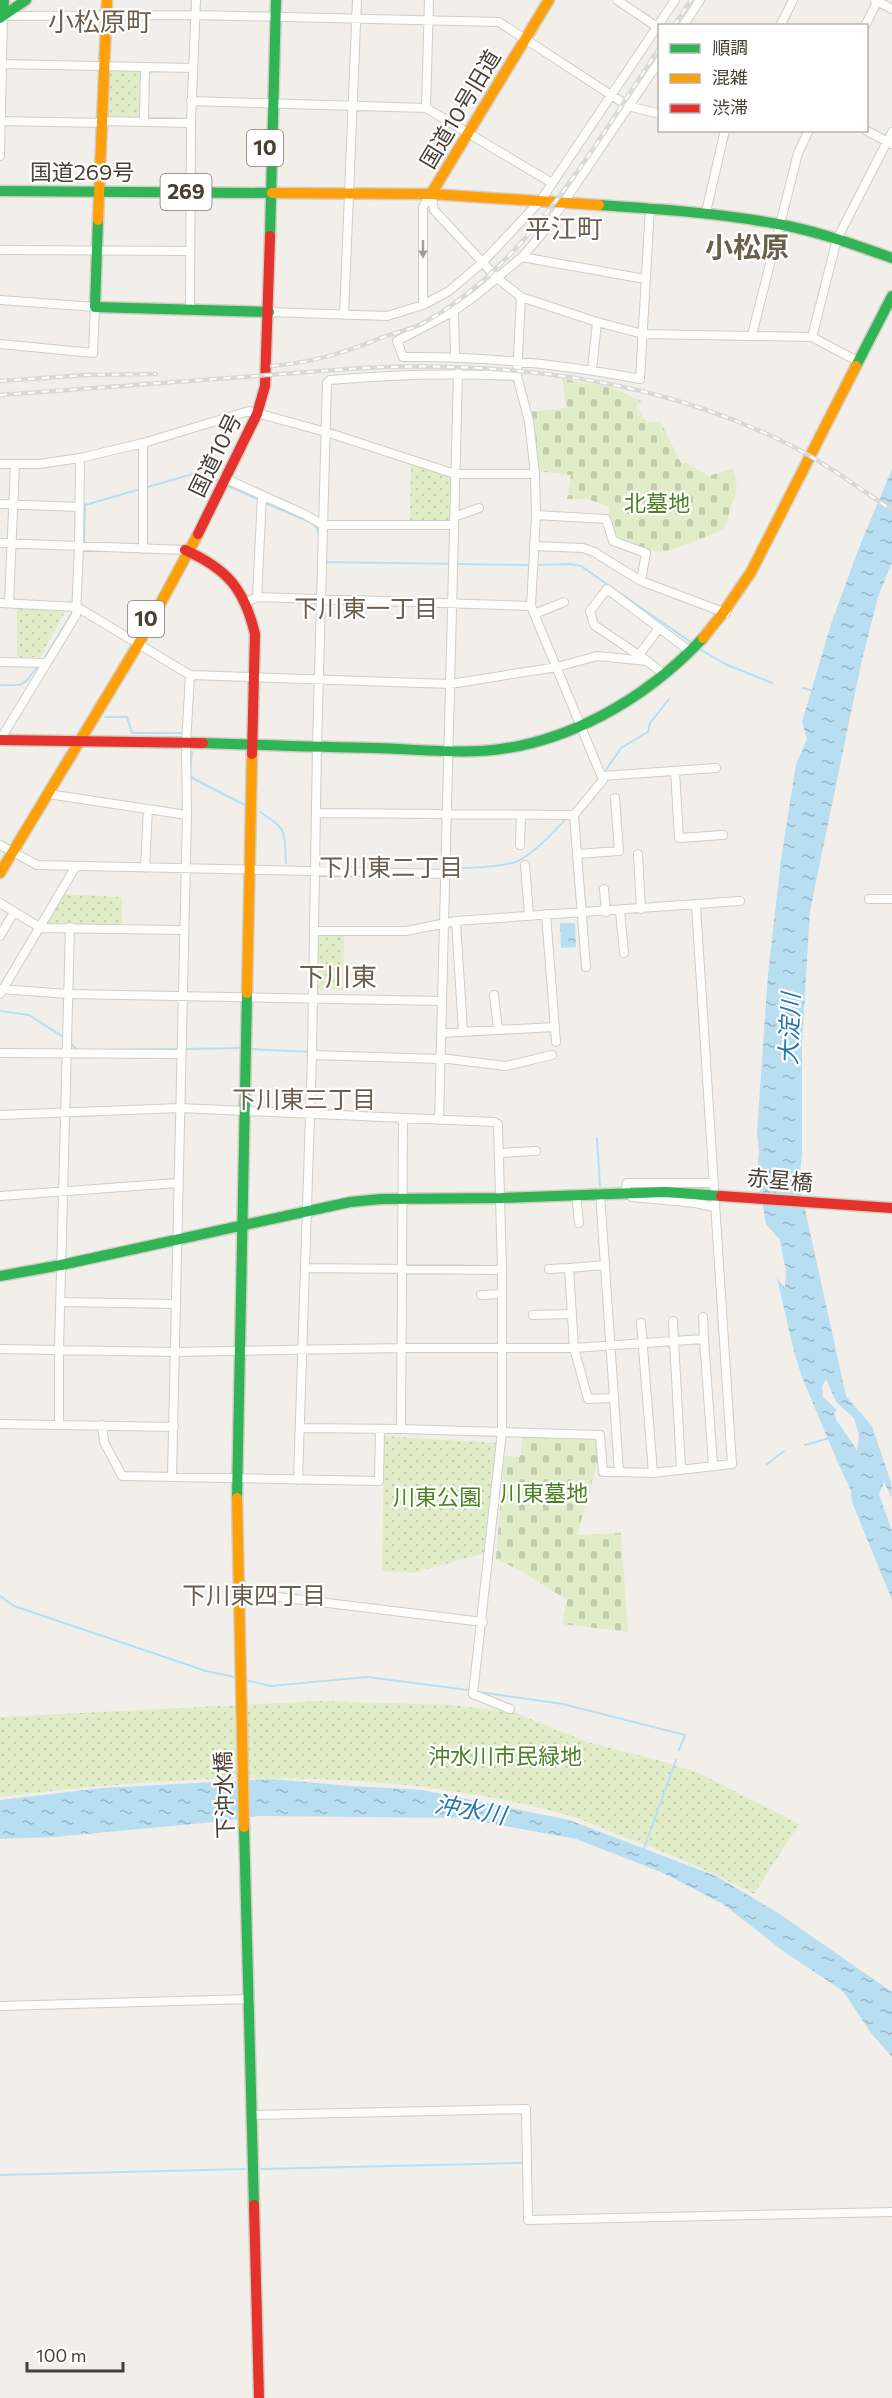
<svg xmlns="http://www.w3.org/2000/svg" width="892" height="2398" font-family="Commissioner,'Noto Sans JP',sans-serif">
	<defs>
		<pattern id="cemetery-stones" width="16" height="16" patternUnits="userSpaceOnUse" patternTransform="scale(1.5)"><rect width="16" height="16" fill="#e1edc8"/><path d="M2 7V4a2 2 0 0 1 4 0v3zM10 15v-3a2 2 0 0 1 4 0v3z" fill="#c3ccac"/></pattern>
		<pattern id="park-dots" width="8" height="8" patternUnits="userSpaceOnUse" patternTransform="scale(1.5)"><rect width="8" height="8" fill="#e1edc8"/><path d="M2 2h.1M6 6h.1" fill="none" stroke="#c3ccac" stroke-width="1.8" stroke-linecap="round"/></pattern>
		<pattern id="water-ripples" width="26" height="14" patternUnits="userSpaceOnUse" patternTransform="scale(1.5)"><rect width="26" height="14" fill="#b8def2"/><path d="M2 4q2-2 4 0t4 0M15 11q2-2 4 0t4 0" fill="none" stroke="#98b5c5"/></pattern>
	</defs>
	<rect width="100%" height="100%" fill="#f2efea"/>
	<!-- cemetery -->
	<path fill="url(#cemetery-stones)" d="M562 379 611 387 641 401 636 406 647 423 660 421 681 463H686L709 476 733 468 737 488 726 525 723 530 669 551 656 552 615 539 609 520V507L588 499H567L571 475 538 471 529 412 566 408Z
		M523 1437 597 1438V1464L577 1535 621 1533 628 1632 562 1624 567 1600 523 1572 496 1559 504 1456 520 1457Z"/>
	<!-- park -->
	<path fill="url(#park-dots)" d="M108 69 144 70 142 117 106 116Z
		M411 463 450 475 452 479V521L410 523Z
		M17 608 66 610 40 657H17Z
		M62 894 122 897V925L49 923 46 921Z
		M316 936H344L343 990H316Z
		M384 1436 499 1443 485 1553 413 1573 382 1571Z
		M320 1701 453 1705 516 1713 587 1742 665 1762 701 1774 799 1824 754 1894C711 1871 667 1853 622 1836 604 1829 585 1820 567 1815 384 1764 187 1774 0 1797V1717Z"/>
	<!-- water -->
	<path fill="url(#water-ripples)" fill-rule="evenodd" d="M892 469V562L878 597 861 664 810 911 802 1043V1154L799 1182 846 1396 872 1426 891 1482 892 1498 884 1482 879 1494 892 1531V1600L852 1502 851 1491 838 1463 802 1377 794 1352 777 1278 785 1288 786 1271 780 1240 766 1224 757 1171 759 1152 757 1132 768 974 781 860 796 764 807 739 802 722 831 624 860 545ZM826 1379 836 1402 854 1418 859 1435 857 1450 837 1421 834 1413 837 1410 823 1397 822 1387Z
		M560 923H575L576 947 561 948Z
		M272 1779 351 1786 423 1790 569 1820 716 1876 778 1913 892 1992V2057L871 2033 843 1991 783 1951 723 1904 661 1872 576 1839 461 1818 259 1816 215 1822 54 1837 0 1839V1800L102 1788Z"/>
	<g fill="none" stroke-linecap="round" stroke-linejoin="round">
		<!-- stream -->
		<path stroke="#b8def2" stroke-width="2" d="M226 485 259 500
			M265 503 312 523 317 528 319 538
			M84 542 85 505 193 474H206L219 481
			M323 562 530 565
			M536 565 571 564 581 566 692 643
			M698 648 725 664 772 683
			M45 657 72 613
			M0 685C25 686 23 686 38 666
			M803 688 815 691
			M105 717H127L132 733H181
			M192 752 190 775 194 779 245 805
			M606 770 621 748 648 732 650 723 669 699
			M260 812C288 829 284 831 286 863
			M451 869C471 867 493 868 512 863 527 860 556 831 566 818
			M0 1011 29 1015 65 1038
			M69 1042 77 1050
			M185 1049 242 1048
			M251 1049 311 1052
			M92 1050 179 1049
			M597 1138 600 1186
			M805 1445 829 1438
			M766 1465 784 1451
			M0 1596 14 1606 206 1671 234 1677
			M246 1680 270 1686 367 1677 468 1690
			M479 1692 563 1704 685 1735 679 1750
			M643 1851 676 1760
			M261 2169 521 2163
			M0 2175 245 2169"/>
		<defs>
			<path id="street" d="M617 0 660 29
				M875 0 892 9
				M4 16 196 15 499 22 628 106 660 114
				M683 26 700 0
				M780 26 793 0
				M865 26 878 0
				M3 64 193 68
				M191 101 426 108 552 183
				M426 108 429 0
				M0 121 103 123
				M103 121 191 123
				M144 122 145 67
				M865 130 892 144
				M0 156 3 16
				M431 194 434 210 497 278 521 297 597 322 643 334 812 337 859 362
				M650 207 640 379C561 364 484 356 403 357L397 341 454 311 475 296 522 257 545 230 660 60
				M706 212 725 130
				M0 250 190 251
				M522 257 645 279
				M521 297 517 376 529 421 535 474 536 515 531 606 603 780 574 815 586 967
				M0 300 95 307 93 353 0 344
				M423 305V207L431 194
				M190 311 191 123 196 0
				M454 311 455 357
				M269 312 387 316 423 305 449 291 482 263 541 200 675 0
				M344 315 357 0
				M752 335 798 153 809 130
				M812 337 837 239 892 132
				M592 370 597 322
				M143 443V549
				M0 464H39L80 458 143 443 249 411 326 432 455 474H535
				M224 478 306 515 323 525H454
				M0 504 79 507
				M536 515 606 519 613 541 646 553 641 581
				M454 517 479 508
				M0 543 185 550
				M534 546 583 548 594 552 641 581 726 613
				M257 597 262 496
				M247 602 257 597 531 606
				M0 603 77 607 190 675 450 684 557 667 597 656 647 661 665 675
				M9 603 15 465
				M534 614 564 602
				M639 655 659 628
				M646 660 594 625 590 611 607 589 691 652
				M0 662 46 663
				M0 740 76 615 79 547 80 458
				M675 771 679 838 723 835
				M602 776 716 768
				M48 794 187 815
				M317 813 574 815
				M0 845 37 865 446 874
				M520 845 521 815
				M577 854 619 851 615 798
				M638 854 641 909
				M525 865 529 915
				M145 868 148 809
				M604 889 606 912
				M869 899H892
				M0 903 41 928 183 930
				M696 905 714 1187
				M620 911 624 953
				M546 914 556 1042
				M456 921 463 1032
				M314 931H406L456 921 740 901
				M0 936 14 912
				M0 989 68 994 442 1001
				M0 994 76 866
				M494 995 498 1030
				M441 1033 555 1027
				M0 1053 181 1054
				M312 1055 440 1059
				M440 1058 506 1066 552 1055
				M0 1115 180 1108 494 1122 498 1124 502 1270V1431L473 1694 510 1709
				M439 1120 458 373
				M500 1153 536 1151
				M600 1193 619 1472 653 1473 732 1464 715 1203
				M625 1193 627 1183H714
				M576 1194 579 1223
				M0 1196 177 1183
				M632 1197 695 1203 715 1207
				M605 1265 569 1268 574 1348 588 1399 614 1398
				M305 1268 502 1270
				M549 1269 569 1268
				M481 1295 502 1294
				M61 1302 176 1304
				M533 1315 572 1314
				M703 1317 704 1339
				M673 1321 674 1341 704 1339 713 1465
				M641 1323 653 1473
				M0 1349 175 1352 402 1348H574L674 1341 681 1468
				M0 1424 174 1427
				M59 1424V1349L70 927
				M102 1425 104 1442 122 1476 379 1481 380 1429
				M300 1428 401 1429 600 1435 603 1472H619
				M401 1429 403 1119
				M172 1476 187 815 186 744 190 675
				M298 1480 312 1055 317 746 327 383 330 380C393 374 454 373 517 376
				M237 1592 483 1622
				M0 2006 250 1999
				M252 2115 526 2109 528 2220 892 2212"/>
			<path id="fast" d="M3 16 4 0
				M0 18 26 0
				M0 191 272 193
				M599 205C659 209 718 213 778 224 817 231 855 245 892 258
				M98 220 95 307 269 312
				M270 236 276 0
				M856 366 892 296
				M203 743C261 745 318 747 376 748 410 749 446 753 481 751 565 746 646 699 703 638
				M0 1276 61 1265 350 1202 381 1199 501 1198 665 1192 721 1196
				M237 1498 247 993
				M244 1827 254 2205"/>
			<path id="slow" d="M272 193 431 194 599 205
				M431 194 549 0
				M98 220 107 0
				M703 638 723 613 751 572 856 366
				M0 873 139 643 198 534
				M247 993 252 754
				M237 1498 244 1827"/>
			<path id="jam" d="M198 534 257 414 265 386 270 236
				M185 550C227 569 244 588 255 634L252 754
				M0 740 203 743
				M721 1196 892 1208
				M254 2205 259 2398"/>
		</defs>
		<!-- street casing -->
		<use href="#street" stroke="#d0cdc8" stroke-width="10"/>
		<!-- fast casing -->
		<use href="#fast" stroke="#d3cec2" stroke-width="13"/>
		<!-- slow casing -->
		<use href="#slow" stroke="#d3cec2" stroke-width="13"/>
		<!-- jam casing -->
		<use href="#jam" stroke="#d3cec2" stroke-width="13"/>
		<!-- street -->
		<use href="#street" stroke="#fdfdfc" stroke-width="8"/>
		<!-- fast -->
		<use href="#fast" stroke="#30b455" stroke-width="10"/>
		<!-- slow -->
		<use href="#slow" stroke="#ff9f0a" stroke-width="10"/>
		<!-- jam -->
		<use href="#jam" stroke="#e5322d" stroke-width="10"/>
		<defs>
			<path id="rail" d="M674 26 691 0
				M272 366C310 363 344 353 378 339 393 333 411 330 425 322 529 264 596 143 660 47
				M0 381 86 375 156 374
				M0 395 362 368C506 361 653 378 784 442 823 461 857 487 892 510"/>
		</defs>
		<!-- rail casing -->
		<use href="#rail" stroke="#d9d9d8" stroke-width="4.5"/>
		<!-- rail -->
		<use href="#rail" stroke="#fff" stroke-width="2" stroke-dasharray="7" stroke-linecap="butt"/>
	</g>
	<!-- one-way arrows -->
	<defs><path id="oneway-solid" d="M-6-.8H1V-3.2L6.5 0L1 3.2V.8H-6Z" transform="scale(1.5)"/></defs>
	<use fill="#a39e98" href="#oneway-solid" transform="translate(423 249) rotate(90)"/>
	<g text-anchor="middle" stroke-width="4.5" stroke-linejoin="round" paint-order="stroke">
		<!-- shield labels -->
		<g fill="#fff" stroke="#807972" stroke-width="1.5">
			<rect x="247" y="130" width="36" height="36" rx="4.5"/>
			<rect x="160.5" y="174" width="51" height="36" rx="4.5"/>
			<rect x="128" y="601" width="36" height="36" rx="4.5"/>
		</g>
		<g font-size="21" font-weight="bold" fill="#494035">
			<text x="265" y="155">10</text>
			<text x="186" y="199">269</text>
			<text x="146" y="626">10</text>
		</g>
		<!-- street labels -->
		<g font-size="22" fill="#494035" stroke="#fff">
			<text transform="translate(460 109) rotate(-59)" y="8">国道10号旧道</text>
			<text x="82" y="180">国道269号</text>
			<text transform="translate(215 455) rotate(-64)" y="8">国道10号</text>
			<text transform="translate(780 1180) rotate(5)" y="8">赤星橋</text>
			<text transform="translate(224 1795) rotate(-92)" y="8">下沖水橋</text>
		</g>
		<!-- park labels -->
		<g font-size="22" fill="#4b8023" stroke="#fff">
			<text x="657" y="511">北墓地</text>
			<text x="544" y="1501">川東墓地</text>
			<text x="437" y="1505">川東公園</text>
			<text x="505" y="1764">沖水川市民緑地</text>
		</g>
		<!-- neighbourhood labels -->
		<g font-size="24" fill="#6d5e4c" stroke="#fff">
			<text x="366" y="617">下川東一丁目</text>
			<text x="391" y="876">下川東二丁目</text>
			<text x="304" y="1108">下川東三丁目</text>
			<text x="254" y="1604">下川東四丁目</text>
		</g>
		<!-- water labels -->
		<g font-size="24" font-style="italic" fill="#2379ad" stroke="#fff">
			<text transform="translate(790 1029) rotate(-88)" y="8">大淀川</text>
			<text transform="translate(470 1810) rotate(10)" y="8">沖水川</text>
		</g>
		<!-- quarter labels -->
		<g font-size="26" fill="#6d5e4c" stroke="#fff">
			<text x="100" y="31">小松原町</text>
			<text x="564" y="238">平江町</text>
			<text x="338" y="986">下川東</text>
		</g>
		<!-- district labels -->
		<g font-size="28" font-weight="bold" fill="#6d5e4c" stroke="#fff">
			<text x="747" y="257">小松原</text>
		</g>
	</g>
	<!-- legend -->
	<rect x="658" y="24" width="210" height="108" fill="#ffffff" stroke="#b6b3ae" stroke-width="1.5"/>
	<rect x="670" y="44" width="30" height="9" fill="#30b455" stroke="#b6b3ae" stroke-width="1.5"/>
	<text x="712" y="54" font-size="18" fill="#494035">順調</text>
	<rect x="670" y="74" width="30" height="9" fill="#ff9f0a" stroke="#b6b3ae" stroke-width="1.5"/>
	<text x="712" y="84" font-size="18" fill="#494035">混雑</text>
	<rect x="670" y="104" width="30" height="9" fill="#e5322d" stroke="#b6b3ae" stroke-width="1.5"/>
	<text x="712" y="114" font-size="18" fill="#494035">渋滞</text>
	<!-- scale -->
	<path d="M27 2362v9h96v-9" fill="none" stroke="#494035" stroke-width="3"/>
	<text x="36" y="2362" font-size="18" fill="#494035" stroke="#ffffff" stroke-width="4.5" paint-order="stroke">100 m</text>
</svg>
